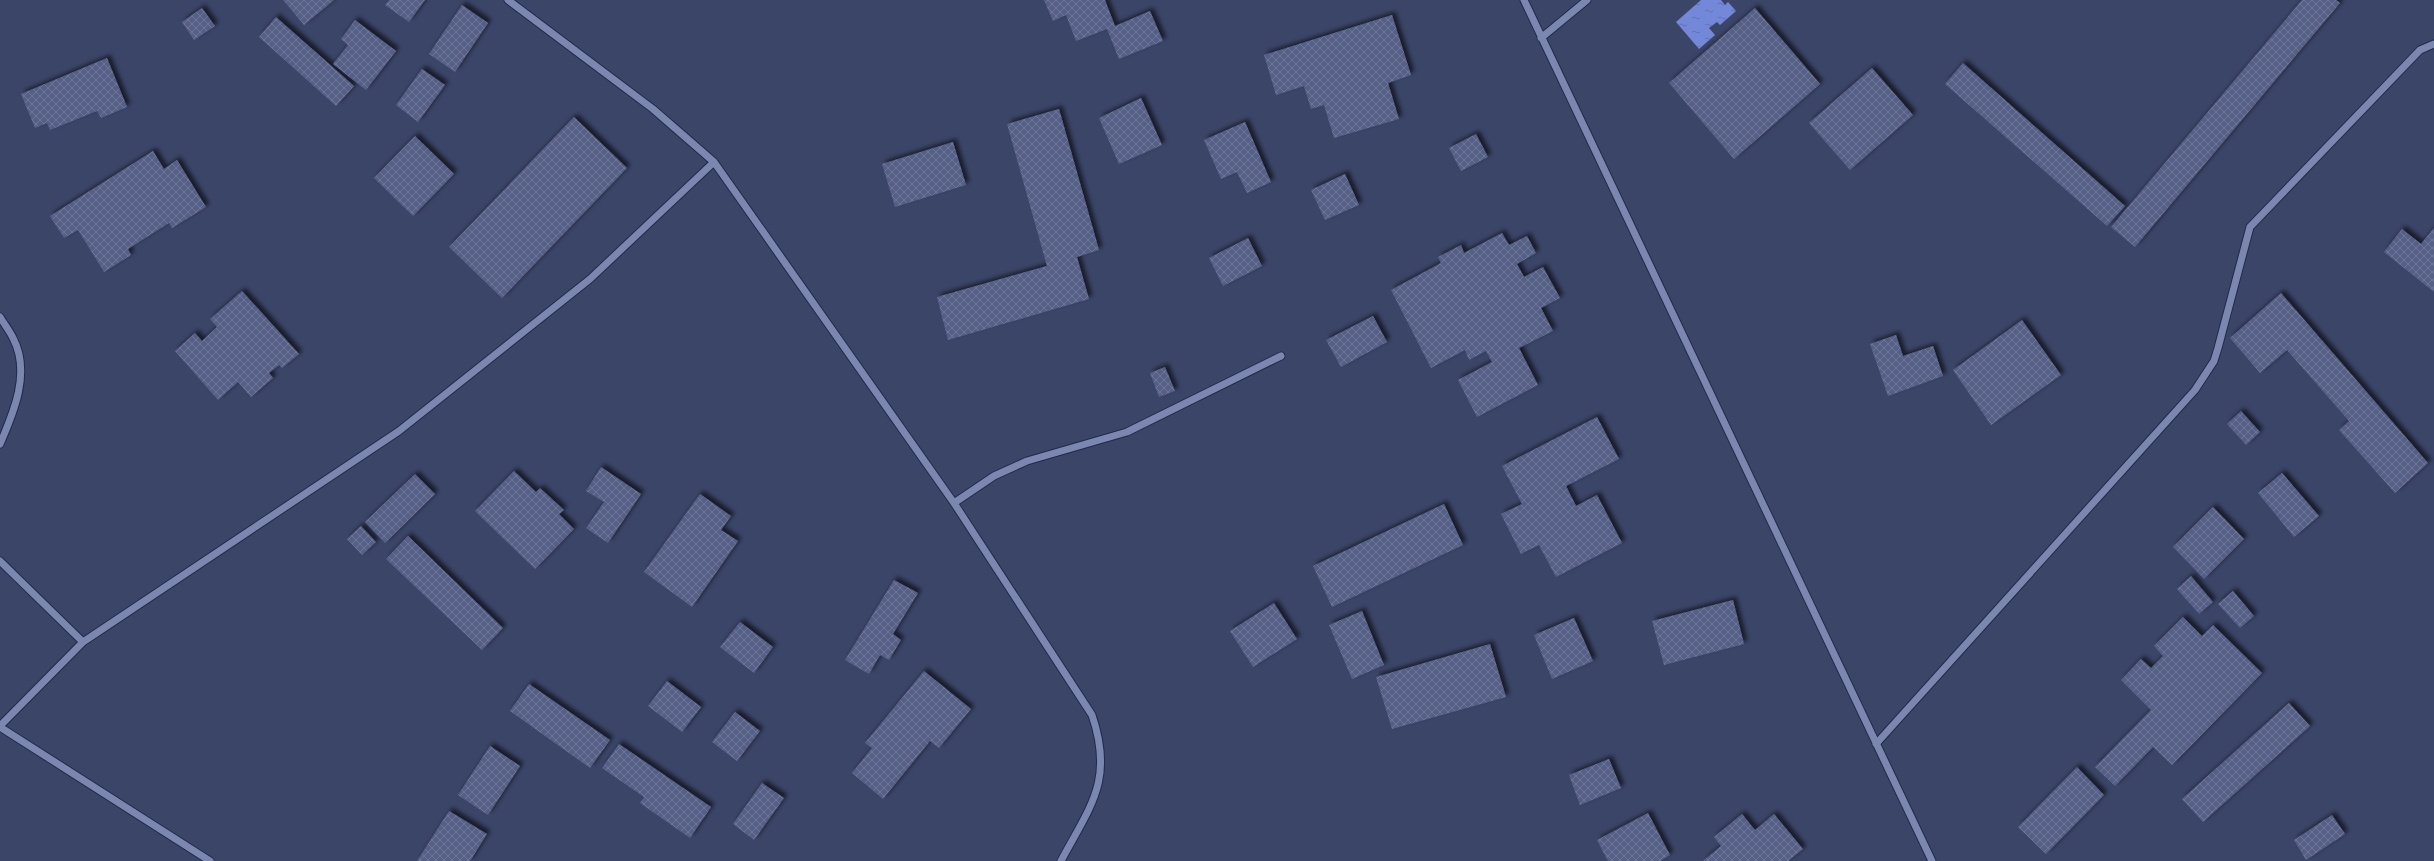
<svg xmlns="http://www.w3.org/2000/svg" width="2434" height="861" font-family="'Alegreya Sans',sans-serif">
	<defs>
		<pattern id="water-ripples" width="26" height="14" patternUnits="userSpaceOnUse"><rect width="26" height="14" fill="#7388d9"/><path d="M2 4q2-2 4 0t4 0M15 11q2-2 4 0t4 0" fill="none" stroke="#6372ad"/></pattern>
		<pattern id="building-cross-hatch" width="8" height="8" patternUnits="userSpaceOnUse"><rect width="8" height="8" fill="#566086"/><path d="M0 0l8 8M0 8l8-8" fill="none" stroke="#6d7697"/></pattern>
		<filter id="shadow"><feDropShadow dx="3.5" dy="-3.5" stdDeviation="2" flood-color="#0009"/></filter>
	</defs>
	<rect width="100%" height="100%" fill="#3b4568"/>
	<!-- water -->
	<path fill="url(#water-ripples)" d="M1701 0H1721L1725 5 1728 2 1736 11 1720 25 1717 22 1709 28 1715 35 1699 49 1676 22Z"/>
	<!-- building -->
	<path fill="url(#building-cross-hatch)" filter="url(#shadow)" d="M283 0H334L304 25Z
		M389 0H425L409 22 385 5Z
		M1044 0H1105L1115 26 1150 11 1163 41 1119 59 1107 29 1076 41 1066 15 1053 21Z
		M2302 0H2336L2340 3 2135 247 2111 227Z
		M462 5 488 23 455 72 429 54Z
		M202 8 215 26 194 40 182 22Z
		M1755 8 1820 84 1734 159 1669 83Z
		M1392 15 1411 75 1388 83 1399 119 1334 138 1324 105 1311 109 1304 86 1276 95 1264 55Z
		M276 17 354 86 336 106 259 37Z
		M355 20 396 51 366 90 333 64 348 45 341 39Z
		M107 58 127 107 101 118 97 111 50 130 47 123 35 128 21 94Z
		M1963 63 2125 206 2107 226 1945 84Z
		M1872 68 1913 115 1850 170 1809 123Z
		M422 69 445 85 418 122 396 105Z
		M1141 98 1162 145 1119 164 1099 118Z
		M1059 109 1099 250 1077 257 1089 299 948 340 937 297 1047 266 1007 124Z
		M574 117 627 168 502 298 449 247Z
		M1245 122 1271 182 1247 193 1237 172 1221 179 1204 140Z
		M1476 134 1488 157 1461 171 1449 148Z
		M415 136 454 174 413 216 374 178Z
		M953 142 966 185 895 207 882 164Z
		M153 151 164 169 177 160 206 207 172 228 169 223 128 249 131 255 104 272 78 230 64 238 50 216Z
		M1345 174 1359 205 1325 220 1311 190Z
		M2434 228V292L2384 252 2402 229 2421 244Z
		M1502 233 1509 245 1527 236 1536 253 1517 264 1524 277 1543 267 1560 298 1541 308 1553 331 1519 348 1538 385 1477 417 1458 380 1492 362 1486 351 1469 360 1465 350 1431 368 1391 290 1441 263 1438 257 1461 245 1464 253Z
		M1248 238 1262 266 1223 286 1209 258Z
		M242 291 299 354 282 368 279 365 269 373 273 378 251 397 238 382 218 400 175 351 195 333 202 341 217 327 210 319Z
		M2281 293 2428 463 2395 493 2339 430 2349 421 2287 350 2260 373 2230 338Z
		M1373 316 1387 342 1341 367 1326 340Z
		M2022 320 2061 375 1991 425 1953 370Z
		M1896 335 1903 356 1933 346 1943 376 1888 396 1870 344Z
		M1165 367 1175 391 1159 397 1150 373Z
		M2241 411 2260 432 2246 445 2227 424Z
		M1597 417 1619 459 1566 486 1576 506 1597 495 1622 543 1556 577 1539 545 1521 554 1501 514 1522 504 1502 466Z
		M601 467 641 494 608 543 586 528 604 502 586 491Z
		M514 471 536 492 540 488 564 510 559 514 574 529 535 569 475 511Z
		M2282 473 2319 516 2294 537 2258 493Z
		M415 474 435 494 385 543 365 522Z
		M700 494 731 516 721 530 738 541 692 607 644 572Z
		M1444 504 1463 545 1332 607 1313 566Z
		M2213 507 2244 539 2204 579 2173 547Z
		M361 526 376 542 362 555 347 539Z
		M408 536 503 628 482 650 386 559Z
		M2191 576 2213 602 2199 614 2177 589Z
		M894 580 918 593 893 634 901 640 889 660 880 655 869 674 845 660Z
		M2233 591 2254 616 2240 628 2218 604Z
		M1733 600 1744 644 1664 665 1652 621Z
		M1274 603 1297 639 1253 667 1230 631Z
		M1362 611 1384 665 1352 679 1329 625Z
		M2183 617 2202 636 2213 625 2262 673 2172 765 2153 747 2115 786 2095 767 2151 710 2121 680 2141 659 2151 668 2163 656 2154 646Z
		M1574 618 1593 661 1552 679 1534 635Z
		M740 622 773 647 754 673 720 647Z
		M1490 644 1506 697 1392 729 1376 677Z
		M924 671 971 709 939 748 930 741 883 799 852 773 872 748 865 743Z
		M667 681 701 707 682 732 648 706Z
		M529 684 610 740 590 768 510 711Z
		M2289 703 2310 726 2203 822 2182 799Z
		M735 712 760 731 737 761 712 742Z
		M619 744 711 807 690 838 640 803 644 797 602 768Z
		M490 746 520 766 488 815 458 795Z
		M1609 759 1621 788 1580 805 1569 775Z
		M2077 767 2104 795 2046 854 2018 827Z
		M762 783 784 798 754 840 733 824Z
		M449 811 487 834 470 861H417Z
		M1648 813 1670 855 1660 861H1608L1597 840Z
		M1742 814 1755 830 1774 814 1803 849 1788 861H1703L1721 846 1714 837Z
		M2332 815 2345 834 2306 860 2294 840Z"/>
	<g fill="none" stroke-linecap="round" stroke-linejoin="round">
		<defs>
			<path id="minor" d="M508 0 653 109 714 162 954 503 1092 715C1114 780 1091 805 1061 861
				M1524 0 1932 861
				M1541 38 1587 0
				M0 317C4 324 10 331 13 338 31 372 14 412 0 444
				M954 503 994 476 1027 461 1127 432 1281 356
				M0 561 83 642
				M0 726 83 642 399 431 590 279 714 162
				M0 727 210 861
				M1876 744 2195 390 2214 361 2218 348 2250 227 2420 50 2434 44"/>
		</defs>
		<!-- minor casing -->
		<use href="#minor" stroke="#222a4b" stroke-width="9"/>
		<!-- minor -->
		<use href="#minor" stroke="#7b87ae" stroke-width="7"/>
	</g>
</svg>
